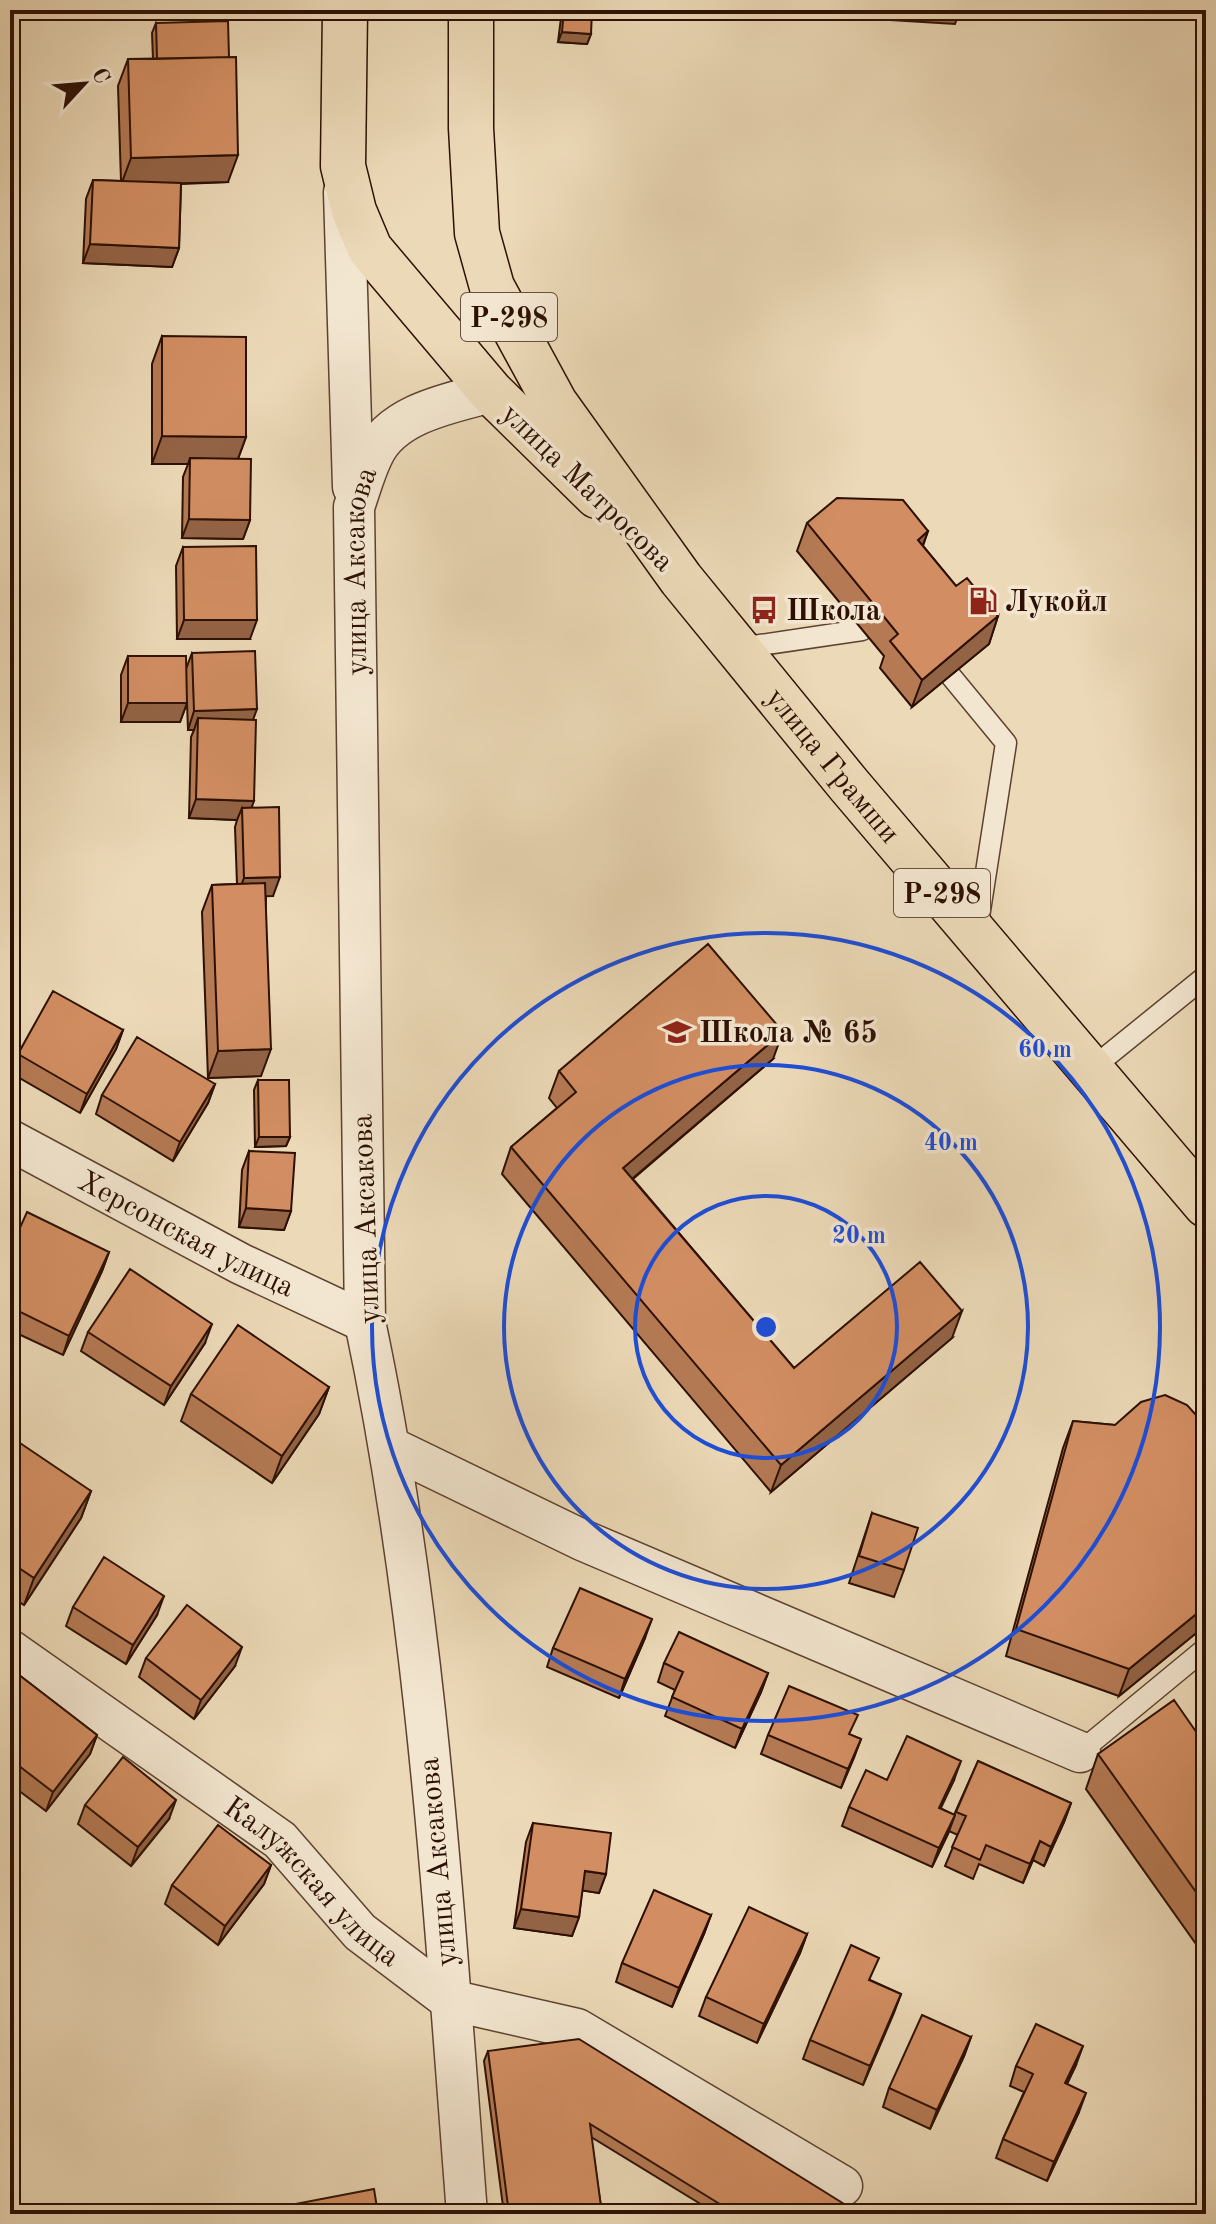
<svg xmlns="http://www.w3.org/2000/svg" width="1216" height="2224" font-family="'Old Standard TT',serif">
	<rect width="100%" height="100%" fill="#ecd9b7"/>
	<filter id="stains"><feTurbulence type="fractalNoise" baseFrequency=".0025" numOctaves="4"/><feColorMatrix values="0 0 0 0 .2 0 0 0 0 .09 0 0 0 0 .02 0 0 0 .5 -.17"/></filter>
	<radialGradient id="worn" r=".72"><stop offset=".6" stop-color="#630" stop-opacity="0"/><stop offset="1" stop-color="#630" stop-opacity=".3"/></radialGradient>
	<g fill="none" stroke-linecap="round" stroke-linejoin="round">
		<defs>
			<path id="service" d="M740 648 862 630
				M950 675 1006 743 977 930
				M1091 1069 1206 976
				M1080 1752 1206 1648"/>
			<g id="minor">
				<path d="M344 192 353 487"/>
				<path id="s1" d="M10 1140 241 1264 365 1322"/>
				<path d="M392 1448 582 1540 1080 1752"/>
				<path id="s2" d="M10 1650 280 1840 360 1932 450 2000 577 2029 842 2186"/>
				<path id="s3" d="M467 2214C444 1916 427 1615 365 1322L354 507C360 490 365 471 373 455 392 413 451 403 491 392"/>
			</g>
			<g id="trunk">
				<path d="M345 10 343 166 354 211 370 249 491 392 597 496"/>
				<path id="s4" d="M471 10V128L477 233 492 287 555 403 681 579 849 785 1206 1205"/>
			</g>
		</defs>
		<!-- service casing -->
		<use href="#service" stroke="#5d4230" stroke-width="23"/>
		<!-- minor casing -->
		<use href="#minor" stroke="#5d4230" stroke-width="43"/>
		<!-- trunk casing -->
		<use href="#trunk" stroke="#2d1003" stroke-width="47"/>
		<!-- service -->
		<use href="#service" stroke="#f3e6d0" stroke-width="20"/>
		<!-- minor -->
		<use href="#minor" stroke="#f3e6d0" stroke-width="40"/>
		<!-- trunk -->
		<use href="#trunk" stroke="#ecd9b7" stroke-width="44"/>
	</g>
	<!-- wall -->
	<path fill="#b57a54" stroke="#2d1003" stroke-width="2" d="M563 10 591 34 587 44 558 42 561 18Z
		M156 23 228 182 181 184 179 248 172 267 83 263 86 199 93 180 121 181 118 86 128 59H153L152 33Z
		M162 336 246 437 238 459 250 520 243 539 182 538 183 477 188 464H152V364Z
		M807 523 928 531 923 546 956 586 998 616 989 644 912 707 880 668 884 656 797 551Z
		M183 547 250 639H177L176 566Z
		M192 653 253 720 251 808 273 896H266L261 1076 208 1078 202 912 212 885 237 884 235 827 237 820 189 818 191 737 194 730H188L187 703 180 722H121V675L128 656 186 669Z
		M123 1030 116 1049 80 1113 11 1073 18 1054Z
		M773 1059 633 1179 794 1368 952 1338 771 1492 502 1174 511 1147 557 1108 549 1098 559 1071Z
		M258 1080 290 1137 286 1146 255 1147 254 1090Z
		M215 1084 208 1103 173 1161 96 1114 102 1095Z
		M249 1151 291 1211 284 1230 239 1227 242 1170Z
		M10 1250 109 1252 102 1271 63 1355 10 1330Z
		M88 1332 205 1343 164 1405 81 1351Z
		M329 1387 319 1414 272 1483 181 1421 191 1394Z
		M1073 1421 1115 1425 1206 1426V1625L1119 1696 1006 1656 1063 1448Z
		M10 1451 91 1491 81 1518 24 1605 10 1596Z
		M872 1513 904 1570 894 1597 849 1583Z
		M73 1607 157 1615 126 1664 66 1626Z
		M645 1638 619 1698 547 1667 553 1648Z
		M146 1658 235 1666 194 1719 139 1677Z
		M664 1663 768 1673 761 1692 735 1748 665 1716 675 1690 658 1682Z
		M10 1668 97 1735 90 1754 46 1811 10 1784Z
		M768 1735H851L861 1739 841 1788 761 1754Z
		M1206 1746V1958L1086 1789 1098 1754Z
		M978 1761 1071 1803 1064 1822 1044 1866 1033 1860 1023 1883 979 1864 973 1879 945 1866 958 1835 949 1831 932 1867 842 1826 849 1807 887 1780H954L940 1808 954 1815Z
		M85 1805 169 1819 131 1866 78 1824Z
		M533 1823 606 1874 599 1893 582 1890 579 1917 572 1936 514 1928 526 1842Z
		M271 1865 264 1884 218 1945 165 1904 172 1885Z
		M711 1915 704 1934 672 2007 616 1982 622 1963Z
		M807 1934 800 1953 757 2043 699 2016 706 1997Z
		M870 1980 901 1994 863 2085 803 2059 810 2040Z
		M971 2037 964 2056 930 2129 883 2107 889 2088Z
		M488 2051 857 2214H717L591 2137 602 2214H504L484 2061Z
		M1076 2065 1067 2084 1079 2112 1047 2181 996 2158 1003 2139 1024 2092 1010 2086 1016 2066Z"/>
	<!-- shaded-wall -->
	<path fill="#936345" stroke="#2d1003" stroke-width="2" d="M723 10H960L955 24Z
		M562 32 591 34 587 44 558 42Z
		M238 155 228 182 121 185 131 158Z
		M90 244 179 248 172 267 83 263Z
		M162 436 246 437 236 464 190 458 188 464H152Z
		M189 519 250 520 243 539 182 538Z
		M928 531 918 558V540Z
		M998 616 989 644 912 707 922 680Z
		M184 620H257L250 639H177Z
		M128 703H187L180 722H121Z
		M257 709 250 728 198 718 194 730H188L194 711Z
		M196 799 254 801 247 820 242 808 237 820 189 818Z
		M280 877 273 896 237 897 244 878Z
		M123 1030 116 1049 80 1113 87 1094Z
		M783 1032 773 1059 613 1195 623 1168Z
		M271 1049 261 1076 208 1078 218 1051Z
		M215 1084 208 1103 173 1161 180 1142Z
		M259 1137H290L286 1146 255 1147Z
		M246 1208 291 1211 284 1230 239 1227Z
		M109 1252 102 1271 63 1355 69 1336Z
		M962 1311 952 1338 771 1492 781 1465Z
		M212 1324 205 1343 164 1405 171 1386Z
		M329 1387 319 1414 272 1483 282 1456Z
		M91 1491 81 1518 24 1605 34 1578Z
		M164 1596 157 1615 126 1664 133 1645Z
		M1206 1606V1625L1119 1696 1129 1669Z
		M652 1619 645 1638 619 1698 625 1679Z
		M242 1647 235 1666 194 1719 201 1700Z
		M768 1673 761 1692 735 1748 742 1729Z
		M97 1735 90 1754 46 1811 53 1792Z
		M861 1739 854 1758 841 1788 848 1769Z
		M961 1761 954 1780 932 1827 939 1808Z
		M176 1800 169 1819 131 1866 138 1847Z
		M1071 1803 1064 1822 1044 1866 1051 1847Z
		M955 1815 948 1834 932 1867 939 1848Z
		M1040 1841 1033 1860 1023 1883 1030 1864Z
		M271 1865 264 1884 218 1945 225 1926Z
		M585 1871 606 1874 599 1893 578 1890Z
		M521 1909 579 1917 572 1936 514 1928Z
		M711 1915 704 1934 672 2007 679 1988Z
		M807 1934 800 1953 757 2043 764 2024Z
		M901 1994 894 2013 863 2085 870 2066Z
		M971 2037 964 2056 930 2129 937 2110Z
		M1083 2046 1076 2065 1058 2102 1065 2083Z
		M1086 2093 1079 2112 1047 2181 1054 2162Z"/>
	<!-- building -->
	<path fill="#d28e62" stroke="#2d1003" stroke-width="2" d="M564 10H592L591 34 562 32Z
		M228 21 229 57 157 59 156 23Z
		M236 57 238 155 131 158 128 59Z
		M93 180 181 183 179 248 90 244Z
		M162 336 246 337V437L162 436Z
		M190 458 251 459 250 520 189 519Z
		M837 498 903 500 928 531 918 540 956 586 967 578 998 616 922 680 890 641 898 634 807 523Z
		M256 546 257 620H184L183 547Z
		M255 651 257 709 194 711 192 653Z
		M128 656H186L187 703H128Z
		M198 718 256 720 254 801 196 799Z
		M279 807 280 877 244 878 242 808Z
		M265 883 271 1049 218 1051 212 885Z
		M708 944 783 1032 623 1168 794 1368 920 1262 962 1311 781 1465 511 1147 576 1092 559 1071Z
		M53 991 123 1030 87 1094 18 1054Z
		M137 1037 215 1084 180 1142 102 1095Z
		M258 1080H289L290 1137H259Z
		M249 1151 295 1153 291 1211 246 1208Z
		M27 1212 109 1252 69 1336 10 1307V1250Z
		M130 1269 212 1324 171 1386 88 1332Z
		M238 1325 329 1387 282 1456 191 1394Z
		M1165 1395 1187 1405 1206 1426V1606L1129 1669 1016 1629 1073 1421 1115 1425 1141 1402Z
		M17 1441 91 1491 34 1578 10 1562V1451Z
		M872 1513 918 1528 904 1570 859 1556Z
		M104 1557 164 1596 133 1645 73 1607Z
		M580 1588 652 1619 625 1679 553 1648Z
		M187 1605 242 1647 201 1700 146 1658Z
		M679 1632 768 1673 742 1729 672 1697 683 1672 664 1663Z
		M10 1668 97 1735 53 1792 10 1759Z
		M789 1686 858 1715 849 1734 861 1739 848 1769 768 1735Z
		M1174 1700 1206 1746V1906L1098 1754Z
		M907 1736 961 1761 939 1808 955 1815 939 1848 849 1807 866 1770 887 1780Z
		M123 1757 176 1800 138 1847 85 1805Z
		M978 1761 1071 1803 1051 1847 1040 1841 1030 1864 986 1845 980 1860 952 1847 966 1816 956 1812Z
		M533 1823 611 1833 606 1874 585 1871 579 1917 521 1909Z
		M218 1825 271 1865 225 1926 172 1885Z
		M654 1890 711 1915 679 1988 622 1963Z
		M749 1907 807 1934 764 2024 706 1997Z
		M851 1945 879 1958 869 1980 901 1994 870 2066 810 2040Z
		M922 2015 971 2037 937 2110 889 2088Z
		M1036 2024 1083 2046 1065 2083 1086 2093 1054 2162 1003 2139 1033 2074 1016 2066Z
		M579 2039 857 2212V2214H736L590 2124 602 2214H509L488 2051Z
		M374 2189 378 2214H291L290 2205Z"/>
	<!-- distance rings -->
	<g fill="none" stroke="#1d4ed8" stroke-width="4">
		<circle cx="766" cy="1327" r="131"/>
		<circle cx="766" cy="1327" r="262"/>
		<circle cx="766" cy="1327" r="394"/>
	</g>
	<!-- icons -->
	<defs>
		<symbol id="fuel-bare" viewBox="-9 -9 18 18"><path d="M-5.5-6h7V0h2V4h1.3V-2.5L3-4.5l.8-.8L6-3V5H2.5V1h-1V6h-7ZM-4.2-4.7v3.2H.2V-4.7Z" fill="#8f2418" stroke="#f3e6d0" stroke-width="2.5" paint-order="stroke"/></symbol>
		<symbol id="bus-bare" viewBox="-9 -9 18 18"><path d="M-5-6H5V4H4V6H2V4H-2V6H-4V4H-5ZM-3.5-4V0h7V-4ZM-3.5 1.2v1.5H-2V1.2ZM2 1.2v1.5H3.5V1.2Z" fill="#8f2418" stroke="#f3e6d0" stroke-width="2.5" paint-order="stroke"/></symbol>
		<symbol id="school-bare" viewBox="-9 -9 18 18"><path d="M0-5L7-2L0 1L-7-2ZM-4 1L0 2.5L4 1V4Q0 6-4 4Z" fill="#8f2418" stroke="#f3e6d0" stroke-width="2.5" paint-order="stroke"/></symbol>
	</defs>
	<g fill-rule="evenodd">
		<use href="#fuel-bare" x="963" y="581" width="40" height="40"/>
		<use href="#bus-bare" x="744" y="590" width="40" height="40"/>
		<use href="#school-bare" x="657" y="1012" width="40" height="40"/>
	</g>
	<g text-anchor="middle" stroke-width="7" stroke-linejoin="round" paint-order="stroke">
		<!-- shield labels -->
		<g fill="#f3e6d0" stroke="#685040" stroke-width="2">
			<rect x="461" y="293" width="96" height="48" rx="6"/>
			<rect x="894" y="869" width="96" height="48" rx="6"/>
		</g>
		<g font-size="28" font-weight="bold" fill="#2d1003">
			<text x="509" y="327">Р-298</text>
			<text x="942" y="903">Р-298</text>
		</g>
		<!-- street labels -->
		<g font-size="30" fill="#2d1003" stroke="#f3e6d0">
			<text transform="translate(588 487) rotate(44)" y="10">улица Матросова</text>
			<text dy="10" stroke="none"><textPath href="#s3" startOffset="1650">улица Аксакова</textPath></text>
			<text dy="10" stroke="none"><textPath href="#s4" startOffset="868">улица Грамши</textPath></text>
			<text transform="translate(365 1219) rotate(-92)" y="10">улица Аксакова</text>
			<text dy="10" stroke="none"><textPath href="#s1" startOffset="200">Херсонская улица</textPath></text>
			<text transform="translate(437 1862) rotate(-95)" y="10">улица Аксакова</text>
			<text dy="10" stroke="none"><textPath href="#s2" startOffset="382">Калужская улица</textPath></text>
		</g>
		<!-- poi labels -->
		<g font-size="30" font-weight="bold" fill="#2d1003" stroke="#f3e6d0" text-anchor="start">
			<text x="1005" y="611">Лукойл</text>
			<text x="786" y="620">Школа</text>
			<text x="699" y="1042">Школа № 65</text>
		</g>
	</g>
	<circle cx="766" cy="1327" r="12" fill="#1d4ed8" stroke="#f3e6d0" stroke-width="4"/>
	<g font-size="24" text-anchor="middle" font-weight="bold" fill="#1d4ed8" stroke="#f3e6d0" stroke-width="7" stroke-linejoin="round" paint-order="stroke">
		<text x="1045" y="1057">60 m</text>
		<text x="951" y="1150">40 m</text>
		<text x="859" y="1243">20 m</text>
	</g>
	<!-- margin -->
	<rect width="1216" height="2224" fill="none" stroke="#ecd9b7" stroke-width="40"/>
	<rect x="12" y="12" width="1192" height="2200" fill="none" stroke="#2d1003" stroke-width="4"/>
	<rect x="20" y="20" width="1176" height="2184" fill="none" stroke="#2d1003" stroke-width="2"/>
	<!-- north arrow -->
	<g transform="translate(84 84) rotate(64)" stroke="#f3e6d0" stroke-width="6" paint-order="stroke">
	<path d="M0-6L14 30L0 20L-14 30Z" fill="#2d1003"/>
	<text y="-12" font-size="22" font-weight="bold" text-anchor="middle" fill="#2d1003">С</text>
	</g>
	<rect width="100%" height="100%" filter="url(#stains)"/>
	<rect width="100%" height="100%" fill="url(#worn)"/>
</svg>
